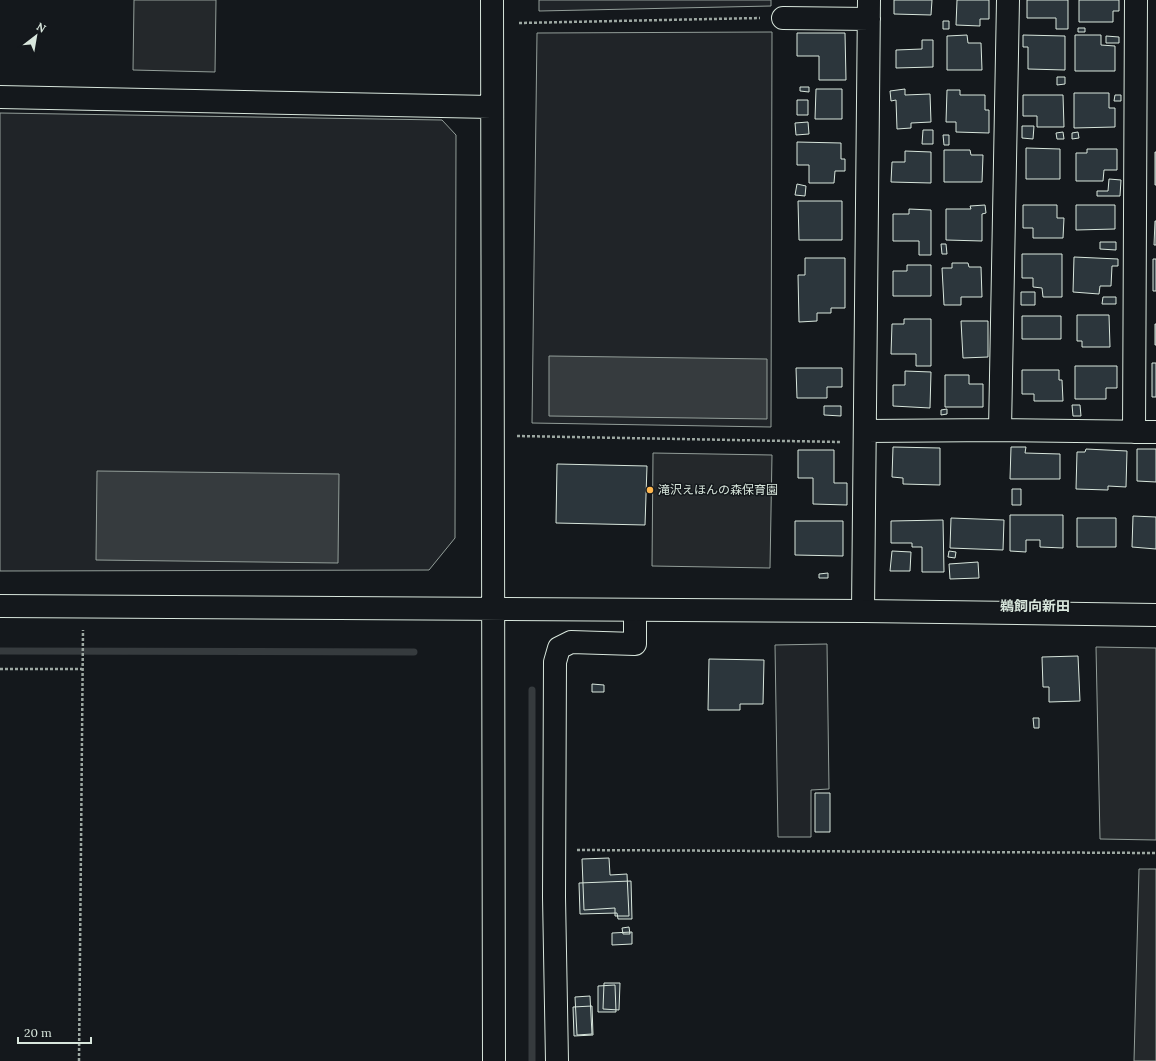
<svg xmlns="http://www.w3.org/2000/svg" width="1156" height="1061" font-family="Lora,'Noto Sans JP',serif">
	<rect width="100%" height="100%" fill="#14181c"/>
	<!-- green -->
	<path fill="#202428" stroke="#939e99" d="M539 0H771V6L539 11Z
		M772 32 771 427 532 423 537 33Z
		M0 113 442 120 456 135 455 538 429 570 0 571Z
		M827 644 829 789 811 790V837H778L775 645Z"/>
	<!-- parking -->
	<path fill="#24282b" stroke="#939e99" d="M134 0H216L215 72 133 70Z
		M653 453 772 455 770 568 652 566Z
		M1096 647 1156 648V840L1100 839Z
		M1139 869H1156V1061H1134Z"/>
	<!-- water -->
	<path fill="#363b3e" stroke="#939e99" d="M549 356 767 359V419L549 416Z
		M97 471 339 474 338 563 96 560Z"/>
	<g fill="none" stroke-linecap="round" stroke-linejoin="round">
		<!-- stream -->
		<path stroke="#363b3e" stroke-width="7" d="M0 651 414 652
			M532 690V1061"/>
	</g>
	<!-- building -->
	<path fill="#2c363c" stroke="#d8e6dc" d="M894 0H932L931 15 894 14Z
		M957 0H989V19H980V26L956 25Z
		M1027 0H1068V29H1056V18H1027Z
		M1079 0H1119V11H1113V22H1079Z
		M943 21H949V29H943Z
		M1078 28H1085V32H1078Z
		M797 33H845L846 80H819V56H797Z
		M967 35 968 43H981L982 70H947V36Z
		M1023 35 1065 36V70L1028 69V47H1023Z
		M1075 35H1101V45L1115 46V71H1075Z
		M1106 36 1119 37V43H1106Z
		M922 40H933V67L896 68V50L922 49Z
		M1057 77H1065V84L1057 85Z
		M800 87H809V92L800 91Z
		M816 89H842V119H815Z
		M905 89V95L930 94 931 122 911 123V128L897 129 896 100 891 101 890 91Z
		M947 90H960V95H985V110H989V133L956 132V122H946Z
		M1074 93H1109V108H1115V127L1074 128Z
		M1023 95H1063L1064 127H1037V116H1023Z
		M1115 95H1121V101H1114Z
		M797 100H808V115H797Z
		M808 122 809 134 796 135 795 123Z
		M1022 126H1034L1033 139 1022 138Z
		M923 130H933V144H922Z
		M1063 132 1064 139H1057L1056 133Z
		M1078 132 1079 138 1072 139V133Z
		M943 135H949V145H944Z
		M797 142 841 143V159H845V171H835L834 183H809V165H797Z
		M1026 148 1060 149V179H1026Z
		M1087 149H1117V170H1104L1103 181H1076V153H1087Z
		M944 150H970L971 155H983L982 182H944Z
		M905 151 931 152V183L891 182 892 162H905Z
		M1155 152H1156V185H1155Z
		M1109 179 1121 180 1120 196H1097V191H1108Z
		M797 184 806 186 805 196 795 195Z
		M798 201H842V240H799Z
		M985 205 986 213 982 214V241L946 240V209H971L970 206Z
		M1023 205H1057V218H1064L1063 238H1033V228H1023Z
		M1076 205H1115V229L1076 230Z
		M909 209 931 210V255H919V241H893V214H909Z
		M1155 221H1156V245H1154Z
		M1100 242H1116V250L1100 249Z
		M941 244H946L947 254H942Z
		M1022 254H1062V297H1043L1042 288 1033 287V278H1022Z
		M1074 257 1118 259V266H1112L1111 286H1100L1099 294 1073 292Z
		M805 258H845V308H831V313H817V321L799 322 798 275H805Z
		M1153 259H1156V291H1153Z
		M952 263H968L969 267H981L982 297H961V305H944L942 268H952Z
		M907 265H931V296H893V271H907Z
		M1021 292H1035V305H1021Z
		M1103 297H1116V304H1102Z
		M1077 315H1109L1110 347H1082V341H1077Z
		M1022 316H1061V339H1022Z
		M904 319H931V366H916V354H891L892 324H904Z
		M961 321H988V357L963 358Z
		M1155 324H1156V345H1155Z
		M1152 363H1156V397H1152Z
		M1075 366H1117V388H1106V399H1075Z
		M796 368H842V387H827V398H797Z
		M1022 370H1059V380H1062L1063 401H1034V394H1022Z
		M905 371 931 372 930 408 893 406V385H905Z
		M945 375H969V384H983V407H945Z
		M1072 405H1080L1081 416H1073Z
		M824 406H841V416L824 415Z
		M947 409V414L941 415V410Z
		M893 447 940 448V485L903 484V478L892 477Z
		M1011 447H1026L1025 453 1060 454V479H1010Z
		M1086 449 1127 451 1126 487 1108 486V490L1076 489 1077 452H1085Z
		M1137 449H1156V482L1137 481Z
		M798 450H834V483H847V505L813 504V478H798Z
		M557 464 647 466 645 525 556 523Z
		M1012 489H1021V505H1012Z
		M1010 515H1063V548L1040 547V540H1026V552L1010 551Z
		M1133 516 1156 517V549L1132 547Z
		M951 518 1004 520 1003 550 950 548Z
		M1077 518H1116V547H1077Z
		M943 520 944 572H922V547H912V543H891V521Z
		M795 521H843V556L795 555Z
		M892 551 911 552 910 571H890Z
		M949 551 956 552 955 558 948 557Z
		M978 562 979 578 950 579 949 564Z
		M828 573V578H819V574Z
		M1078 656 1080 701 1049 702V687H1043L1042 657Z
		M709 659 764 660 763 704H740V710H708Z
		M592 684 604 685V692H592Z
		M1033 718H1039V728H1034Z
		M815 793H830V832H815Z
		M609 858 610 875 627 874 629 916H615V908L584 910 582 859Z
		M631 881 632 919H618L617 913 580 914 579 883Z
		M629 927 630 934H623L622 928Z
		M632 932V944L612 945V933Z
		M604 983H620L619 1010 603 1009Z
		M615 985 616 1012H598V986Z
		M590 996 592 1034 577 1035 575 997Z
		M592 1006 593 1035 574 1036 573 1007Z"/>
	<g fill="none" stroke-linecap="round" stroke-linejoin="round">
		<defs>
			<path id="minor" d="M1008 0 1000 430 1156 432
				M783 18 869 19
				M866 431 1000 430
				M1134 432 1136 0
				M863 611 869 0
				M557 1061 554 897 555 662 559 648 571 642 635 644V611"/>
			<path id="tertiary" d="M492 0 494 1061
				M0 97 491 107
				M0 606 863 611 1156 615"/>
		</defs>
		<!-- minor casing -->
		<use href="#minor" stroke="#d8e6dc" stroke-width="24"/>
		<!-- tertiary casing -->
		<use href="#tertiary" stroke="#d8e6dc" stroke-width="24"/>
		<!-- path -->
		<path stroke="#9da8a2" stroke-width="2.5" stroke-dasharray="3 2" stroke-linecap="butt" d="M519 23 760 18
			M517 436 841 442
			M0 669H82
			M577 850 1156 853
			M79 1061 83 630"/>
		<!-- minor -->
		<use href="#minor" stroke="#14181c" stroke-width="22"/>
		<!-- tertiary -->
		<use href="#tertiary" stroke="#14181c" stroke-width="22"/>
	</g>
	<!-- markers -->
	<circle fill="#ffb74d" stroke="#14181c" stroke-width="1.5" cx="650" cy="490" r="4"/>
	<g text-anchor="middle" stroke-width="3" stroke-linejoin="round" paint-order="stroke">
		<!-- poi labels -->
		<g font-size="12" fill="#d8e6dc" stroke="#14181c" text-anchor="start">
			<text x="658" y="494">滝沢えほんの森保育園</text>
		</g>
		<!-- quarter labels -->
		<g font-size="14" font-weight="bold" fill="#d8e6dc" stroke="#14181c">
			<text x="1035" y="611">鵜飼向新田</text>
		</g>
	</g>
	<!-- north arrow -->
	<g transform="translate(36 36) rotate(31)" stroke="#14181c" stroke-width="3" paint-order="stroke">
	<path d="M0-3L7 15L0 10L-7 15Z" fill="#d8e6dc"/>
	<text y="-6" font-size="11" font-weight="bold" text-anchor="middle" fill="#d8e6dc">N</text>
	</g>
	<!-- scale -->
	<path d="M18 1037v6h73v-6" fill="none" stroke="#d8e6dc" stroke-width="2"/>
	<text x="24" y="1037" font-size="12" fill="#d8e6dc" stroke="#14181c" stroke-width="3" paint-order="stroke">20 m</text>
</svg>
